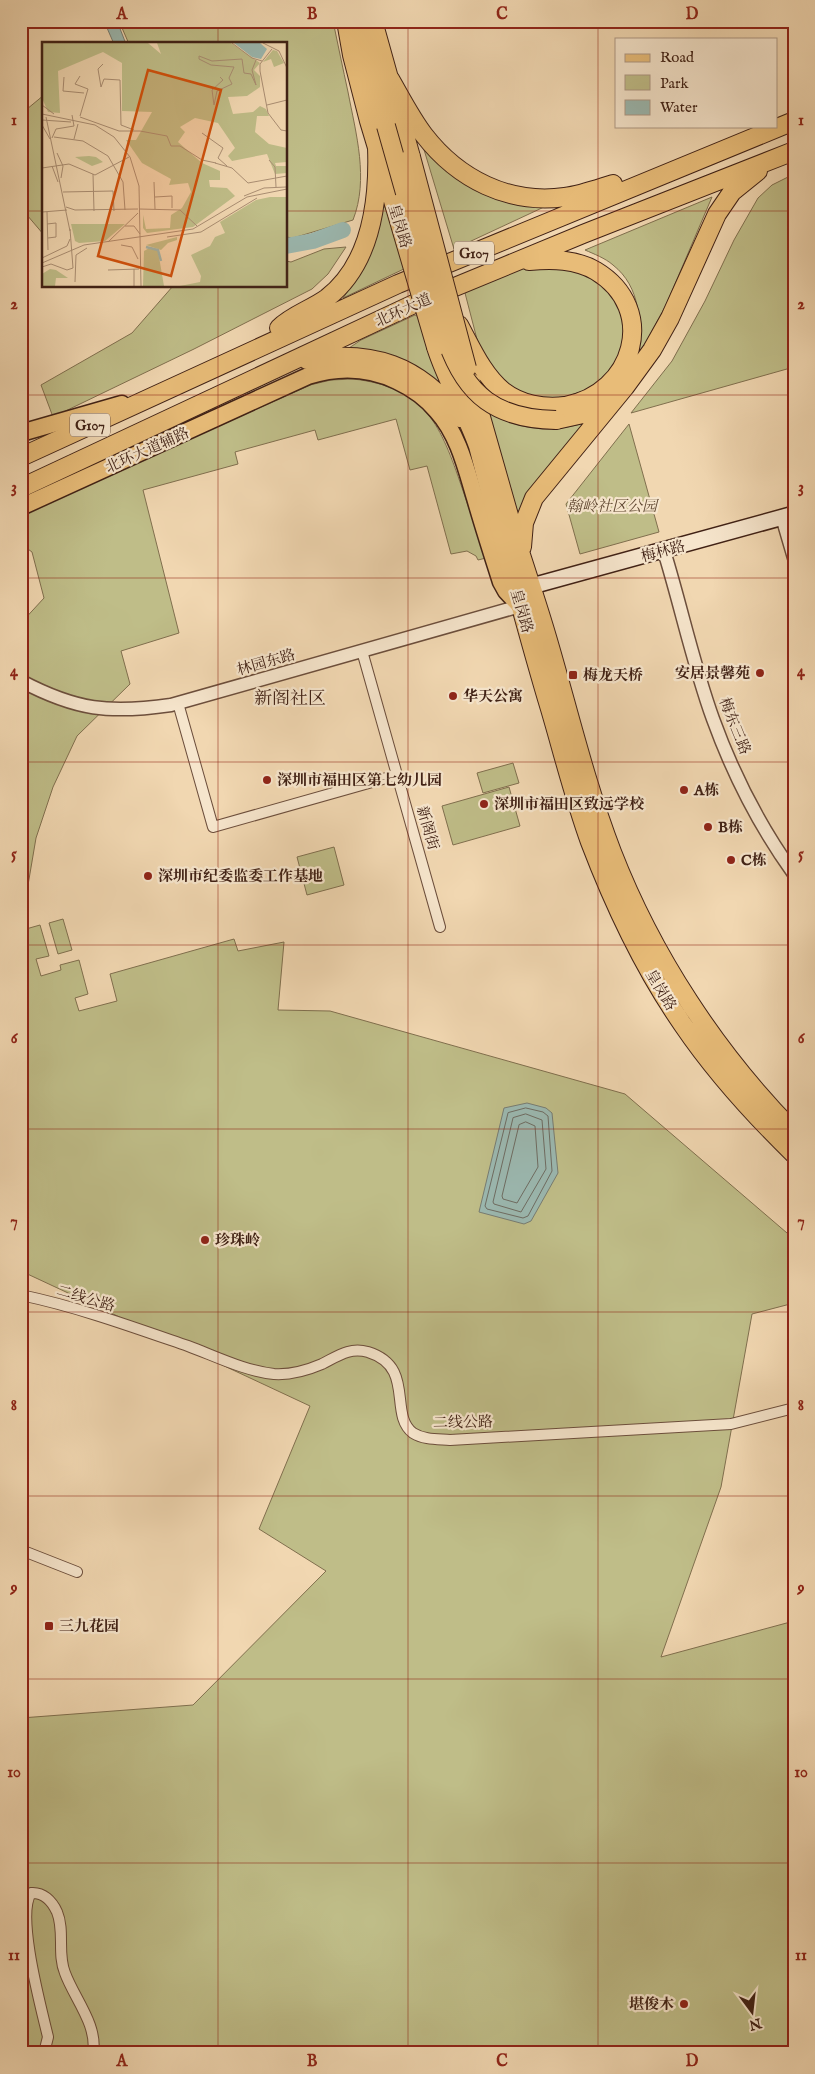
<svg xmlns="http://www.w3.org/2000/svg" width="815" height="2074" font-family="'IM FELL English','Noto Serif SC',serif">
	<rect width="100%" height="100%" fill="#f1d7b1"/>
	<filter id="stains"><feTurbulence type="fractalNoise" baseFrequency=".004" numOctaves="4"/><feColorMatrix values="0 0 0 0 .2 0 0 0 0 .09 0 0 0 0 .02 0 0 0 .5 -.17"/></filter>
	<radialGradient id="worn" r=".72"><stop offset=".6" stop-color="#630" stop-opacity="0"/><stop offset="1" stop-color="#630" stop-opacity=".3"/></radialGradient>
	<!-- green -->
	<path fill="#bfbd88" stroke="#806f4e" d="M119 21H333C338 45 343 69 348 92 356 134 369 179 353 220L293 238 286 237V44H129Z
		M44 95V235L21 208V114Z
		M422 143C452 184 493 205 544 207L454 249Z
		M794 174V367L631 413 672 361 705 301 734 240 758 198 772 185Z
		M712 197 666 305 639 355C641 323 641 287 613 265 605 258 594 254 585 250Z
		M384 198 408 267 343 298C365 268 379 235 384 198Z
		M346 247 328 274 312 289 194 349 53 417 41 385 132 333 173 286H286V261L291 262 324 249Z
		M562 264 606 285 624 318V351L601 385 556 400 526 396 500 380 479 347 465 293 469 290 526 267Z
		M415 315 421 318 445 391 375 351 349 348 361 340Z
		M353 379C423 387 439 421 460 482 469 507 477 533 486 558L478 560 476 556 467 551 451 554 427 466 410 470 396 419 318 440 315 430 235 452 238 464 143 490 179 633 121 651 130 684 77 736 53 787 36 838 27 891 25 925 26 929 40 925 49 956 36 959 41 976 61 970 60 965 79 960 88 994 75 998 79 1011 117 1001 110 974 234 939 238 951 284 942 278 1010 330 1011 625 1094 794 1239V1303L752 1314 721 1487 661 1657 794 1621V2053H21V1718L193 1705 326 1571 259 1529 310 1406 21 1271V623L44 598 32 552 21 544V515L310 385 331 380Z
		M484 409C517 431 553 434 590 421L520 520Z
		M629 424 659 532 580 554 566 504Z
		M513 763 519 783 483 793 477 773Z
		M509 787 520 826 453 845 442 806Z
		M334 847 344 885 307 895 297 857Z
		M63 919 72 950 58 954 49 923Z"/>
	<!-- water -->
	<path fill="#9bb8b0" stroke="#777c72" d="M104 21H117L126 44H114Z
		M527 1103 546 1108 552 1113 558 1173 531 1221 524 1224 479 1212 504 1108Z"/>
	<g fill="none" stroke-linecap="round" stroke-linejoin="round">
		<!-- shore -->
		<path stroke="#6e6c62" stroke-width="1" d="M526 1108 543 1112 548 1116 552 1171 528 1216 523 1218 487 1209 485 1206 508 1113Z
			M526 1114 542 1120 546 1169 521 1212 494 1204 493 1202 513 1118Z
			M526 1122 535 1126 538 1167 517 1203 503 1199 502 1196 519 1125Z"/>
		<!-- river -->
		<path stroke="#9bb8b0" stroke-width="16" d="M286 246 313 241 343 230"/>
		<defs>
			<path id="minor" d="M362 651 440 927
				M178 703 213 827 397 775
				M21 1295C78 1307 133 1327 188 1346 215 1356 245 1371 274 1374 290 1375 308 1370 322 1364 338 1356 349 1347 368 1352 416 1367 388 1414 413 1433 424 1440 438 1439 450 1440L731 1424 794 1408
				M21 1550 77 1572
				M44 2053 48 2037C41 2007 16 1916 31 1893 43 1892 52 1901 57 1912 65 1931 57 1954 65 1973 74 1998 98 2025 93 2053"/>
			<path id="tertiary" d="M782 517 794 558
				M664 551C681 606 693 664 713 719 733 774 760 827 794 874
				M21 681C76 710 109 714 171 705L520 606"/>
			<path id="secondary" d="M532 586 794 514"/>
			<path id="primary" d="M21 433 122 404
				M21 507 308 376C339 366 368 367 397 381 412 388 426 398 437 411 458 434 466 468 475 498 483 526 492 554 501 582L506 591 520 606"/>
			<path id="trunk" d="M346 21 352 55 369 121 394 204
				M373 21 411 157
				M358 31 386 126
				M390 79C401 98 411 118 424 135 458 179 509 205 565 197 581 195 597 189 613 184
				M459 325C471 347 483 375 503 391 520 404 543 409 565 406 634 394 659 309 596 271 576 259 552 259 529 261
				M279 328C292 315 312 309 327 298 372 263 379 200 377 147
				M436 347C447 382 466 412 478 446 501 534 524 622 550 709 563 753 574 798 590 842 614 905 644 969 683 1025 715 1072 753 1114 794 1154
				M307 360C372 349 419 365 460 418
				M471 382C485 430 498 478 512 526 523 563 536 599 547 637 568 708 585 782 612 852 652 955 716 1053 794 1132
				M556 420 583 414 607 402
				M21 457 398 284 794 121
				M21 488 416 303 583 234 794 151
				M522 547 524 523 534 498 625 387 652 350 670 318 717 214 732 192 758 171"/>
		</defs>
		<!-- minor casing -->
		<use href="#minor" stroke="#6c4e3c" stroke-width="12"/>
		<!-- tertiary casing -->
		<use href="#tertiary" stroke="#6c4e3c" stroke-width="15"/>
		<!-- secondary casing -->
		<use href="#secondary" stroke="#402115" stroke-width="18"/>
		<!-- primary casing -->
		<use href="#primary" stroke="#402115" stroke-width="19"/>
		<!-- trunk casing -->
		<use href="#trunk" stroke="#402115" stroke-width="20"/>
		<!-- minor -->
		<use href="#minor" stroke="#f6e5cc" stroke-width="10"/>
		<!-- tertiary -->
		<use href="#tertiary" stroke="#f6e5cc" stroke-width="12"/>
		<!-- secondary -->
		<use href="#secondary" stroke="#f6e5cc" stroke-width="15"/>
		<!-- primary -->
		<use href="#primary" stroke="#e8bc78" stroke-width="16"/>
		<!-- trunk -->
		<use href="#trunk" stroke="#e8bc78" stroke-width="18"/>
		<defs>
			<path id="trunk-bridge" d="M386 126 447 341C466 396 497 419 556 420
				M411 157 467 368
				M394 204 436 347"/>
		</defs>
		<!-- trunk-bridge casing -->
		<use href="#trunk-bridge" stroke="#402115" stroke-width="20" stroke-linecap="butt"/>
		<!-- trunk-bridge -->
		<use href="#trunk-bridge" stroke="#e8bc78" stroke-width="18"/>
	</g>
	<!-- grid -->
	<path fill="none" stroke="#8f2418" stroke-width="1" stroke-opacity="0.55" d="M218 21V44M408 21V2053M598 21V2053M21 211H44M286 211H794M218 286V2053M21 395H794M21 578H794M21 762H794M21 945H794M21 1129H794M21 1312H794M21 1496H794M21 1679H794M21 1863H794"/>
	<!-- markers -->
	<g fill="#8f2418" stroke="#f6e5cc" stroke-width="2">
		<circle cx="760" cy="673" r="5"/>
		<rect x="568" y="670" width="10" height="10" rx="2.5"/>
		<circle cx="453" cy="696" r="5"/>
		<circle cx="267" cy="780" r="5"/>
		<circle cx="684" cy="790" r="5"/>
		<circle cx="484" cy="804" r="5"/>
		<circle cx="708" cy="827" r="5"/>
		<circle cx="731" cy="860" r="5"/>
		<circle cx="148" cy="876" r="5"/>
		<circle cx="205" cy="1240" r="5"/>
		<rect x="44" y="1621" width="10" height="10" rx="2.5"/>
		<circle cx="684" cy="2004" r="5"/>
	</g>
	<g text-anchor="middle" stroke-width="4.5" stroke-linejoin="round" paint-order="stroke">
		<!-- shield labels -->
		<g fill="#f6e5cc" stroke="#775c4c" stroke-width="1">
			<rect x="454" y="241.5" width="40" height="23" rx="4"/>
			<rect x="70" y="413.5" width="40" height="23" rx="4"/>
		</g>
		<g font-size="14" font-weight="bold" fill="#402115">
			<text x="474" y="258">G107</text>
			<text x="90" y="430">G107</text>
		</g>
		<!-- street labels -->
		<g font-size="15" fill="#402115" stroke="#f6e5cc">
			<text transform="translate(400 226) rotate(73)" y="5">皇岗路</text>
			<text transform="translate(403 310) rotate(-24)" y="5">北环大道</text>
			<text transform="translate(147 450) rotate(-24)" y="5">北环大道辅路</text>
			<text transform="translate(663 551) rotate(-15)" y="5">梅林路</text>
			<text transform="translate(522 611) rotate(74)" y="5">皇岗路</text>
			<text transform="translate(266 662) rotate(-16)" y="5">林园东路</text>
			<text transform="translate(735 726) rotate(68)" y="5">梅东三路</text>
			<text transform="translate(428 828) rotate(74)" y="5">新阁街</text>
			<text transform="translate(661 990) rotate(59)" y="5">皇岗路</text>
			<text transform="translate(86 1298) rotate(16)" y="5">二线公路</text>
			<text transform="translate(463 1422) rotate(-1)" y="5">二线公路</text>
		</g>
		<!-- park labels -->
		<g font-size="15" font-style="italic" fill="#604832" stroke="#f6e5cc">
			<text x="612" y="511">翰岭社区公园</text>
		</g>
		<!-- poi labels -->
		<g font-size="15" font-weight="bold" fill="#402115" stroke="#f6e5cc" text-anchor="start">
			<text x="750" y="678" text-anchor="end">安居景馨苑</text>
			<text x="583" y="680">梅龙天桥</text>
			<text x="463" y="701">华天公寓</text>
			<text x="277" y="785">深圳市福田区第七幼儿园</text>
			<text x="694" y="795">A栋</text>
			<text x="494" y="809">深圳市福田区致远学校</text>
			<text x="718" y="832">B栋</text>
			<text x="741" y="865">C栋</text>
			<text x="158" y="881">深圳市纪委监委工作基地</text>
			<text x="215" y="1245">珍珠岭</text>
			<text x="59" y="1631">三九花园</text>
			<text x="674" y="2009" text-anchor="end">堪俊木</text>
		</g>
		<!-- quarter labels -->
		<g font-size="18" fill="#402115" stroke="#f6e5cc">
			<text x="290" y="704">新阁社区</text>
		</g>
	</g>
	<!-- overview -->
	<g transform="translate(42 42)">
		<rect width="245" height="245" fill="#f1d7b1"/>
		<path d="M0 1H106L119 12 115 1H189L218 21 212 28 218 34V45L205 54 186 55 191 72 211 70 218 64 224 67 227 74H215L213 90 227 102 245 106V120L233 121 234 124H245V131L233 132 225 112 190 119 186 114 193 106 176 81 153 76 138 85 143 90 136 100 160 121 178 129V138H167L168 145 185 146 193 154 151 185 105 191 101 186V173L104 187 128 186 129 173 140 166 149 150 146 141 127 143 129 137 100 121 84 98H94L110 70 80 69V21L61 10 16 29 18 71 6 70 0 56ZM231 8 235 9 242 21 232 25 229 17 221 20ZM47 114 54 115 61 120 50 124 33 115ZM228 155H245V244H138L158 240 159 234 149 213 168 204 173 195 183 191 178 180 214 158ZM29 182H83L63 199 37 201 33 199ZM135 195V198L126 201 119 208 104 203ZM109 205 116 209 122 244H101L102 209ZM8 227 14 228 26 236H14L13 244H0V232Z" fill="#bfbd88"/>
		<path d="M192 1H218L225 7 219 17 210 15Z" fill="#9bb8b0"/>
		<path fill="none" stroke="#9bb8b0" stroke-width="2.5" d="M104 205 116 208 119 219"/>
		<path fill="none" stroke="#aa8e73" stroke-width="1" d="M190 1 210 16 220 19M221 1 237 9 245 26M230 7 218 22V29L226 71 239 88 245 89M61 22 56 27 59 45 62 37 78 38 79 83 92 88M38 34 33 42 46 47 38 74M22 35 21 49 42 51M178 35 181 38 170 48 172 63 175 49 190 42 187 36 192 25 169 23 157 17V14L170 19 200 17 202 31 209 32 214 43 210 28 214 18M0 63 12 72M225 63 245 58M0 72 53 83 72 95 88 115 97 144 99 244M4 75 28 189M38 75 77 89H98L125 94 129 104H138L160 118 174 121M0 78 29 80M0 83 8 97M160 91 181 106 176 116 185 124M12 95 41 99 66 114 81 140 83 168M10 96 14 87 32 84 30 73M32 97 36 82M15 111 21 124 19 136M227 118 233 125 234 145M173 121 190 126 206 141 245 134M10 124 16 140M0 126 27 122 53 133 87 115M51 132 52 169M112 140 113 167M21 150 71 149 72 169M202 154 222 146 244 145M113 155 130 154V166M24 165 33 168 96 167M97 167 138 168 155 184M0 170 25 168M5 170 6 208M5 182 14 181V195L6 196M83 184H92L98 192M125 195 159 190 215 156M66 200 96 171M79 203 90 205 96 217M0 216 25 204 28 197M0 221 42 203 151 187 205 155 245 147M0 225 9 222 25 228 31 226 28 187M92 227V244M66 228 97 227M33 240 34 213 45 206"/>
		<path fill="#cf510d" fill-opacity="0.15" stroke="#cf510d" stroke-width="2.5" d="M106 28 179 48 129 234 56 214Z"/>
		<rect width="245" height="245" fill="none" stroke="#402115" stroke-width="2.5"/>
	</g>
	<!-- margin -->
	<rect width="815" height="2074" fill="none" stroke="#f1d7b1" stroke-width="55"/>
	<!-- legend -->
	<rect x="615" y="38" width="162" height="90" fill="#f6e5cc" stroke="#ad9783"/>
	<rect x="625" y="54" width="25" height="8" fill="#e8bc78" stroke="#ad9783"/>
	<text x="660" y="62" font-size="15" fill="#402115">Road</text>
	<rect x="625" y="75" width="25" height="15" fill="#bfbd88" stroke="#ad9783"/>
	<text x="660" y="88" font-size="15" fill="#402115">Park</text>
	<rect x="625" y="100" width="25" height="15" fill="#9bb8b0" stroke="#ad9783"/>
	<text x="660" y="112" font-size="15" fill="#402115">Water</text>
	<!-- north arrow -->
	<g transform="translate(752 2012) rotate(165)" stroke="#f6e5cc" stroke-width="4" paint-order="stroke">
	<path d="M0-4L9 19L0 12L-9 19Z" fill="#402115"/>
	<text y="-8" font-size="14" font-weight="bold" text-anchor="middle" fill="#402115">N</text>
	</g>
	<rect x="28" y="28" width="760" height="2018" fill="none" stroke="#8f2418" stroke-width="2"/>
	<g font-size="16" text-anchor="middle" font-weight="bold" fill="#8f2418">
		<text x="122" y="19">A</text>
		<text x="312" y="19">B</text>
		<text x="502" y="19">C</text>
		<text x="692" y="19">D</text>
		<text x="14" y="125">1</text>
		<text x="801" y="125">1</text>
		<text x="14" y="309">2</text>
		<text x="801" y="309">2</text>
		<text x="14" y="492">3</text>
		<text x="801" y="492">3</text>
		<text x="14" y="676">4</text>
		<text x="801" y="676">4</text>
		<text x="14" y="859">5</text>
		<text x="801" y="859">5</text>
		<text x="14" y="1043">6</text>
		<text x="801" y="1043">6</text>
		<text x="14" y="1226">7</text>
		<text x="801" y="1226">7</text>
		<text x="14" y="1410">8</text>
		<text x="801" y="1410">8</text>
		<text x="14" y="1593">9</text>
		<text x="801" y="1593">9</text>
		<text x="14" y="1777">10</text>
		<text x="801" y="1777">10</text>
		<text x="14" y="1960">11</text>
		<text x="801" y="1960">11</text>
		<text x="122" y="2066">A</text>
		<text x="312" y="2066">B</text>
		<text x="502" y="2066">C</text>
		<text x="692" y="2066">D</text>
	</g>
	<rect width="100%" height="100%" filter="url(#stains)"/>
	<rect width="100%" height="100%" fill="url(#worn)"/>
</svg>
